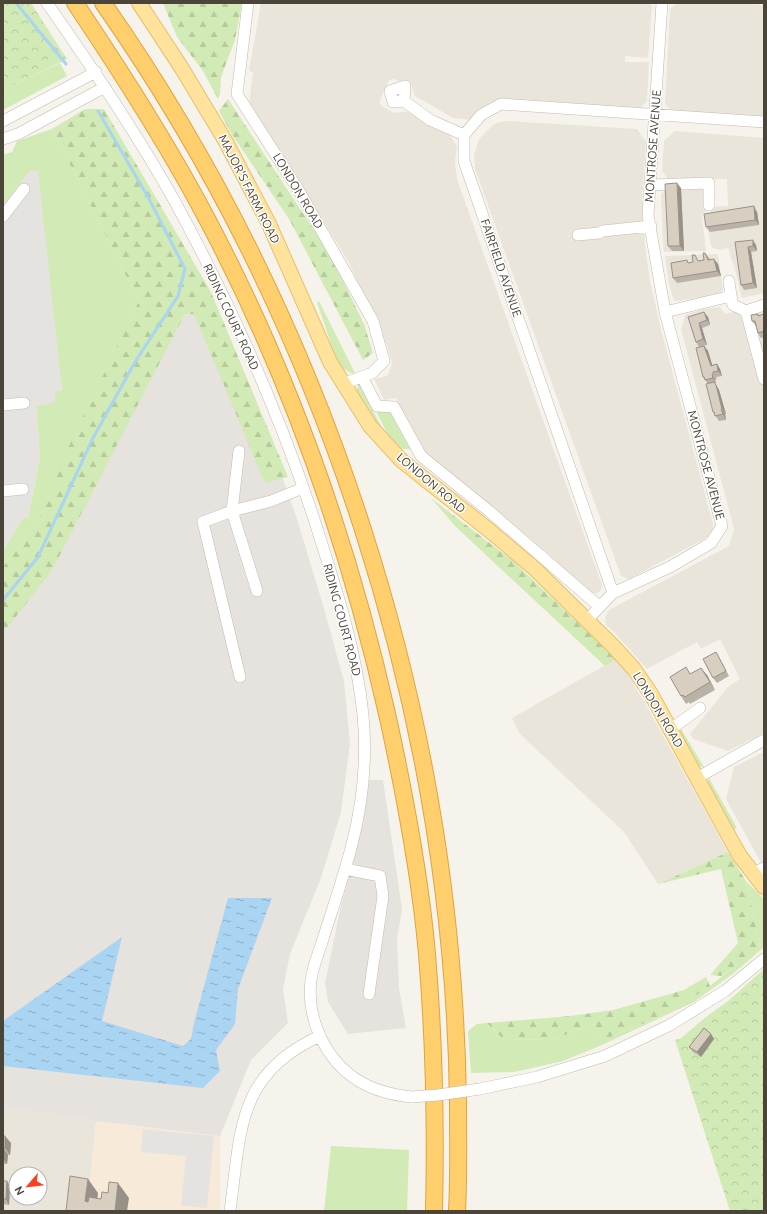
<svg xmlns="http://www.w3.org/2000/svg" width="767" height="1214" font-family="Ubuntu,sans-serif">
	<defs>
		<pattern id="forest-firs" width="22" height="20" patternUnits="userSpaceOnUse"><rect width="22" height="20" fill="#d2eab5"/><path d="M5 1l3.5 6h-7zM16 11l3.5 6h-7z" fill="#b6ca9c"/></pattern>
		<pattern id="park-crowns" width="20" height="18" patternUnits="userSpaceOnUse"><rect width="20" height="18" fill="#d2eab5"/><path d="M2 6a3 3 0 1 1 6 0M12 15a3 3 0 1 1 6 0" fill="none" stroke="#b6ca9c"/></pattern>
		<pattern id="water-ripples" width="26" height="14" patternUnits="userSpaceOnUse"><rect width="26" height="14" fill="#a9d4f2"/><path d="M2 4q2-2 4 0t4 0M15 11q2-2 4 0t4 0" fill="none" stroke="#8caec5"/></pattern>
	</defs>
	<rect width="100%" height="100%" fill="#f6f3ec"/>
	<!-- residential -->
	<path fill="#eae5da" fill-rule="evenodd" d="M261 3H649L652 6 648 58 625 56V62H649L647 101 638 111 507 104 471 120 453 118 415 96 411 84 393 79 389 80 380 100V104L383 107 394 113 410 111 449 133 457 147 455 161 456 171 458 182 602 585 601 590 597 593H589L551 556 497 510 433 461 426 454 420 445 396 398 384 400 374 379 387 376 392 364 387 346 348 261 312 203 248 113 253 72 249 71Z
		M678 3H737L764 5V120L675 114 665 104 670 9Z
		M507 121 637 129 646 142 642 197 645 246 650 282 662 333 713 524V532L706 538 629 579 621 576 475 169 474 155 479 139 491 127 496 123Z
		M675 131 764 138V293L742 298 734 266 729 253V249L726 248 722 250 715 249 711 246 706 217 712 210V207L728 206 727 179 669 180 662 171 664 141Z
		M707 189V210L702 215 706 251 664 252 663 243 661 194 666 190Z
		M718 254 723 289 719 295 677 301 674 300 669 284 665 256Z
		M720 307 725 314 739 311 764 310V733L728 751 693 739 690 734 728 687 740 679 720 639 701 649 697 642 647 669 614 632 606 625 605 617 609 610 729 546 734 529 681 329 686 314 705 309Z
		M616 659 625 670 646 705 728 852 658 884 624 832 519 733 512 718Z
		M764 752V868L726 799 734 767Z
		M3 1107 96 1121 90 1184 74 1211H3ZM16 1174H40V1198H16Z"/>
	<!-- commercial -->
	<path fill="#f7ead8" d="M96 1121 220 1136V1211H74L90 1183Z"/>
	<!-- industrial -->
	<path fill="#e6e2dd" d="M178 296 203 297 280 471 296 516 323 605 344 681 350 744 341 812 321 878 290 954 283 989 288 1023 251 1060 220 1136 96 1121 3 1107V600Z
		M368 780H383L402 909 397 940 399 988 406 1028 348 1034 328 1002 325 983 341 905 353 862Z"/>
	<!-- grass -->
	<path fill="#d2eab5" d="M60 63 67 76 3 110V90Z
		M52 129 139 301 42 514 3 567V551L23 518H28L40 458 36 406 55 391 62 390 31 170 3 205V155L12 152 17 141Z
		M319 301 355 373 353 374 344 369 336 359 317 302Z
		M358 385H360L381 426 379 427 356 394Z
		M388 408 410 449H402L387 433 375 409Z
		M680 727 704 767 698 766 675 730Z
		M709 778 737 828 730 832 707 783Z
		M746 881 764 899V947L734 973 694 1002 602 1045 563 1061 514 1072 471 1073 468 1031 477 1024 487 1023 503 1039 551 1040 594 1024 603 1040 669 1013 710 986 760 946Z
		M331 1146 409 1150 407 1211H324Z"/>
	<!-- forest -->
	<path fill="url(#forest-firs)" d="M163 3H242L235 40 221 77 220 94 218 99 203 71 177 37Z
		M228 99 331 256 364 324 373 353 363 360 289 219 231 133 219 111Z
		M85 109H104L211 292 288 477 265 483 194 314H185L51 572 10 624 3 631V567L42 514 69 446 139 301 52 129Z
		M431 498 513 561 616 659 605 666 456 527Z
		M728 852 746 881 760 946 754 954 721 976 710 975 738 943 721 869 658 884Z
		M706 977 710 986 669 1013 603 1040 594 1024 551 1040 503 1039 487 1023 570 1016 613 1010 684 990Z"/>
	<!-- park -->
	<path fill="url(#park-crowns)" d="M3 3H31L67 59 3 90Z
		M764 969V1211H730L675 1040 681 1038 706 1017 728 1001Z"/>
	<!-- parking -->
	<path fill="#e5e3e0" d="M31 170 38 171 62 390 55 391V401L50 404 36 406 40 458 28 518H23L3 551V205Z
		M143 1129 214 1136 207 1208 181 1205 186 1156 141 1152Z"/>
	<!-- water -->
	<path fill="url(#water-ripples)" d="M228 898H272L238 989 235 1024 216 1050 220 1071 203 1088 3 1066V1021L122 937 102 1021 183 1046 191 1039 194 1023Z"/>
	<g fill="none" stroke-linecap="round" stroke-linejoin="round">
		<!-- stream -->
		<path stroke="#a9d4f2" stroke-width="3" d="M16 3 66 64
			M3 600 38 557 93 438 135 362 178 296 185 269 148 197 98 111"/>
		<defs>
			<path id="minor" d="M47 3C92 67 136 132 174 200 233 308 284 423 321 541 339 598 357 655 363 715 367 758 363 802 352 844 344 876 333 907 323 939 319 952 313 966 311 980 306 1019 326 1061 359 1081 375 1091 393 1095 412 1097
				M248 3 237 94 299 191 373 321 384 361 372 373 343 384
				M405 86 404 101 393 102 390 91Z
				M404 101 430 120 464 135
				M3 121 96 72
				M3 139 18 134 105 87
				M651 185 709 183V205
				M3 216 24 189
				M578 235 599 233 603 231 651 226
				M731 296 733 305 746 311 764 379
				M746 311 764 305
				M665 312 731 296 729 281
				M362 377 377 406 394 407 421 456 489 511 600 607
				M3 405 24 403
				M239 451 232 511 257 591
				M3 491 23 489
				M613 593 464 161V135L481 115 501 104 764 122
				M587 620 613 593 670 567 711 543 722 526 665 312 648 215 662 3
				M240 677 203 522 232 511 271 501 303 488
				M671 729 700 708
				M697 778 764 740
				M345 869 380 876 383 896 369 994
				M753 873 764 868
				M480 1089 537 1077 605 1056 670 1025 725 991 764 959
				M230 1211C241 1132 236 1074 320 1036"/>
			<path id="major" d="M139 3 181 67 226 142 269 224 330 362 370 426 402 461 490 531 535 569 614 647 634 669 651 694 726 831 740 856 764 887"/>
			<path id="highway" d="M75 3C122 73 167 143 206 217 290 375 349 544 388 718 405 796 420 874 427 954 434 1039 436 1125 434 1211
				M103 3C325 320 453 715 458 1102 458 1138 459 1175 457 1211"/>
		</defs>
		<!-- minor casing -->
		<use href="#minor" stroke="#c2bbae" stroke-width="12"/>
		<!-- major casing -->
		<use href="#major" stroke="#e6c16a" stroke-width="16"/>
		<!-- highway casing -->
		<use href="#highway" stroke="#e0a43c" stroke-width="18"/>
		<!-- minor -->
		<use href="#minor" stroke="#fff" stroke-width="11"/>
		<!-- major -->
		<use href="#major" stroke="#ffe39c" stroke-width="14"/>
		<!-- highway -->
		<use href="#highway" stroke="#ffcf6e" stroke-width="16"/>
		<defs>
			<path id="minor-bridge" d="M412 1097 438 1095 480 1089"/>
		</defs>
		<!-- minor-bridge casing -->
		<use href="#minor-bridge" stroke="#c2bbae" stroke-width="12" stroke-linecap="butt"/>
		<!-- minor-bridge -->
		<use href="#minor-bridge" stroke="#fff" stroke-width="11"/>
	</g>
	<!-- wall -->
	<path fill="#bab2a6" d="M681 188 684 251H672L668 246Z
		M757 212 759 225 710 232 706 227Z
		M735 242 756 245 757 251 751 252 757 288 744 290 741 285Z
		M705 253 710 259 718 264 721 276 677 283 673 278 689 263 704 260Z
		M758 314 759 316 764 314V337L761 338 758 333 756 326 752 321Z
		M688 317H708L710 325 702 328 707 345 699 347 696 342Z
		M704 346 708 351 712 365 717 364 720 369 722 376 716 377 717 379 715 380 716 383H715L719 390 726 414H725L726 420 719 421 713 412 708 384 703 377Z
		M716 652 719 657 729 676 717 683 713 678Z
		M691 674 707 675 715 690 690 704 689 702 686 704 681 696Z
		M711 1034 714 1039 701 1057 693 1052 689 1047Z
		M3 1136 11 1143 10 1155H8L7 1164H3Z
		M3 1181H7L10 1186 9 1205 3 1204Z"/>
	<!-- shaded-wall -->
	<path fill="#979187" d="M677 183 681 188 684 251 680 246Z
		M754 206 757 212 759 225 755 220Z
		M753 240 756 245 757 251 753 246Z
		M748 247 751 252 757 288 753 283Z
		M714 259 718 264 721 276 717 271Z
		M704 312 708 317 710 325 707 320Z
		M699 323 702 328 707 345 703 339Z
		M704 346 708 351 714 371 711 366Z
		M717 364 720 369 722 376 718 371Z
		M712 375 715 380 716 383 713 378Z
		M716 385 719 390 726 414 722 409Z
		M721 409 725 414 726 420 723 414Z
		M701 668 707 675 715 690 710 682Z
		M711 1034 714 1039 701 1057 697 1052Z
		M5 1136 11 1143 10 1155 5 1148Z
		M3 1148 8 1155 7 1164 3 1158Z
		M88 1179 98 1193 96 1211 85 1201Z
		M7 1181 10 1186 9 1205 6 1199Z
		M118 1183 129 1198 127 1211H115Z"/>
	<!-- building -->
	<path fill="#d8cfc1" stroke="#979187" d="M677 183 680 246H668L665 184Z
		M754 206 755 220 706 227 704 214Z
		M753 240V246L748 247 753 283 741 285 735 242Z
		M703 253H705L708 260 714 259 717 271 673 278 671 263 687 260 688 263 693 262 692 255H695L698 261 704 260Z
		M704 312 707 320 699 323 703 339 696 342 688 317Z
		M758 314V316L764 314V331L758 333 755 321H752L751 315Z
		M704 346 711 366 717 364 718 371 713 372V374L712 375 713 378 705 380 704 377H703L696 348Z
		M714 382 716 385 722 409H721L723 414 715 416 714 412H713L706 384Z
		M716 652 726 671 713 678 703 659Z
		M686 667 690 674 701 668 710 682 685 697 683 695 681 696 670 677Z
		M704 1028 711 1034 697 1052 689 1047Z
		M3 1136H5V1148L3 1147Z
		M70 1176 88 1179 85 1201 88 1202 89 1197 101 1199 102 1192 108 1193 109 1182 118 1183 115 1211H66Z
		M3 1181H7L6 1199H3Z"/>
	<g text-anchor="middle" stroke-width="3" stroke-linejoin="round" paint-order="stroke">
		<!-- street labels -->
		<g font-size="12" fill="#4b4439" stroke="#fff">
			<text transform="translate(653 146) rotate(-86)" y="4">MONTROSE AVENUE</text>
			<text transform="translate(249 189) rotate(63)" y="4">MAJOR'S FARM ROAD</text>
			<text transform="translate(298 191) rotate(59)" y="4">LONDON ROAD</text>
			<text transform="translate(501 268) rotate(71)" y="4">FAIRFIELD AVENUE</text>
			<text transform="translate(231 317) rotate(65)" y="4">RIDING COURT ROAD</text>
			<text transform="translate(706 465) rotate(75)" y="4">MONTROSE AVENUE</text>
			<text transform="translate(431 483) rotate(40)" y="4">LONDON ROAD</text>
			<text transform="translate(342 620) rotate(75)" y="4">RIDING COURT ROAD</text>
			<text transform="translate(658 710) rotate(59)" y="4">LONDON ROAD</text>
		</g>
	</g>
	<!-- border -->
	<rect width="767" height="1214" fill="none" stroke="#4b4439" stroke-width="8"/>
	<!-- north arrow -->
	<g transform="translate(28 1186) rotate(242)"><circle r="19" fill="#ffffff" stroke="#b7b4b0"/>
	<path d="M0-3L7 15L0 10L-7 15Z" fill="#fc3f1d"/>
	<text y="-6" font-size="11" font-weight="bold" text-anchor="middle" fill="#4b4439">N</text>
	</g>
</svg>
